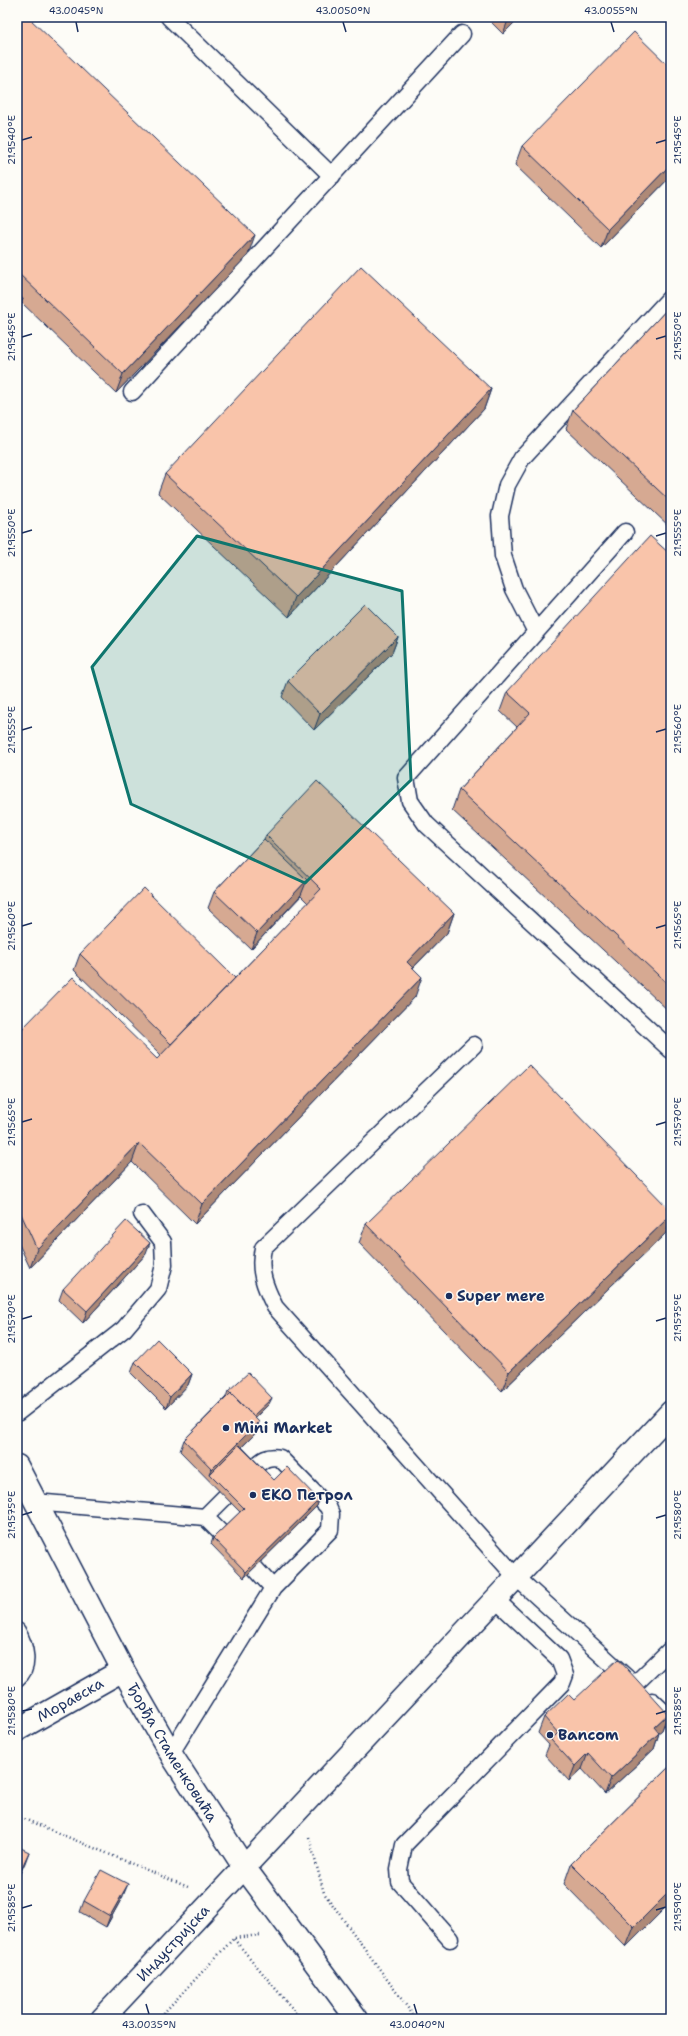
<svg xmlns="http://www.w3.org/2000/svg" width="688" height="2036" font-family="'Shantell Sans',sans-serif">
	<rect width="100%" height="100%" fill="#fdfcf7"/>
	<filter id="ink" filterUnits="userSpaceOnUse"><feTurbulence type="fractalNoise" baseFrequency=".025" numOctaves="2"/><feDisplacementMap in="SourceGraphic" scale="8" xChannelSelector="R" yChannelSelector="G"/><feConvolveMatrix kernelMatrix="1 2 1 2 8 2 1 2 1" color-interpolation-filters="sRGB"/></filter>
	<g filter="url(#ink)">
		<g fill="none" stroke-linecap="round" stroke-linejoin="round">
			<defs>
				<path id="service" d="M169 17 332 176
					M132 392 462 34
					M625 532 406 778 410 801 426 824 671 1050
					M536 632 514 589 503 556 500 516 507 485 522 458 671 297
					M474 1045 263 1248C258 1271 265 1287 275 1307L516 1577 627 1678
					M17 1413 124 1329 158 1289 164 1265 163 1242 142 1214
					M35 1502 205 1517 225 1497
					M205 1517 222 1534
					M254 1567 273 1588
					M17 1631C25 1645 31 1667 17 1678
					M634 1685 671 1649
					M652 1701 671 1719
					M171 1753 273 1588 330 1530 331 1514 328 1507 280 1458C268 1455 262 1460 254 1468
					M450 1939 400 1882 399 1869 404 1845 562 1683 565 1675 559 1659 495 1599"/>
				<g id="minor">
					<path id="s1" d="M17 1730 123 1670"/>
					<path id="s2" d="M102 2019 671 1412"/>
				</g>
				<g id="tertiary">
					<path id="s3" d="M17 1466 123 1670 174 1759 244 1867 357 2019"/>
				</g>
			</defs>
			<!-- service casing -->
			<use href="#service" stroke="#1b2f5e" stroke-width="19"/>
			<!-- minor casing -->
			<use href="#minor" stroke="#1b2f5e" stroke-width="25"/>
			<!-- tertiary casing -->
			<use href="#tertiary" stroke="#1b2f5e" stroke-width="25"/>
			<!-- path -->
			<path stroke="#1b2f5e" stroke-width="2.5" stroke-dasharray="1 3" stroke-linecap="butt" d="M17 1816 188 1887
				M309 1837 324 1893 416 2019
				M234 1939 301 2019
				M158 2019 234 1938 260 1935"/>
			<!-- service -->
			<use href="#service" stroke="#fdfcf7" stroke-width="16"/>
			<!-- minor -->
			<use href="#minor" stroke="#fdfcf7" stroke-width="22"/>
			<!-- tertiary -->
			<use href="#tertiary" stroke="#fdfcf7" stroke-width="22"/>
		</g>
		<!-- wall -->
		<path fill="#d6a992" stroke="#1b2f5e" d="M17 17 248 255 116 393 22 303 17 317Z
			M486 17H520L503 34Z
			M671 68V176L601 248 515 165 522 146Z
			M671 305V528L566 429 573 410Z
			M491 389 484 409 289 617 158 493 165 474Z
			M671 555V1013L452 810 459 790 517 727 500 711 507 692Z
			M398 637 392 653 314 730 282 697 288 681Z
			M266 835 454 913 447 933 413 968 415 997 195 1224 132 1162 30 1268 17 1240V1034L157 1059 161 1055 74 970 80 954 235 978 308 903 301 896 251 949 208 908 214 892 264 839Z
			M366 1224 666 1233 502 1391 359 1243Z
			M146 1254 83 1323 59 1300 63 1289Z
			M135 1362 192 1374 188 1385 166 1408 131 1373Z
			M228 1391 269 1404 255 1418 259 1422 255 1434 242 1447 274 1480 319 1500 317 1506 244 1578 211 1544 213 1538 240 1512 180 1451 184 1440 226 1397Z
			M574 1700 668 1714 662 1730 659 1732V1733L654 1749 605 1794 582 1769 569 1781 545 1755 549 1745 538 1733 544 1717Z
			M671 1765V1902L626 1947 564 1884 571 1864Z
			M123 1896 106 1927 80 1912 84 1901Z"/>
		<!-- shaded-wall -->
		<path fill="#ae8977" stroke="#1b2f5e" d="M512 17H520L503 34 507 23Z
			M671 164V176L601 248 608 229Z
			M255 235 248 255 116 393 123 374Z
			M23 299 17 317V306Z
			M491 389 484 409 289 617 296 597Z
			M398 637 392 653 314 730 320 714Z
			M307 880 301 895 251 949 257 933Z
			M454 913 447 933 399 982 407 962Z
			M422 977 415 997 195 1224 202 1204Z
			M139 1143 132 1162 30 1268 37 1249Z
			M671 1215V1218L666 1233 502 1391 509 1372Z
			M150 1243 146 1254 83 1323 87 1311Z
			M192 1374 188 1385 166 1408 170 1397Z
			M272 1398 269 1404 250 1422 252 1416Z
			M259 1422 255 1434 212 1476 210 1474 212 1469Z
			M319 1500 317 1506 244 1578 246 1572Z
			M668 1714 662 1730 648 1742 654 1727Z
			M659 1733 654 1749 605 1794 611 1778Z
			M588 1753 582 1769 569 1781 575 1766Z
			M29 1852 25 1863 17 1880V1878Z
			M128 1884 123 1896 106 1927 110 1916Z
			M671 1890V1902L626 1947 634 1927Z"/>
		<!-- building -->
		<path fill="#f9c4aa" stroke="#1b2f5e" d="M17 17H28L255 235 123 374 17 272Z
			M501 17H512L507 23Z
			M634 32 671 68V164L608 229 522 146Z
			M361 266 491 389 296 597 165 474Z
			M17 293 23 299 17 306Z
			M671 305V502L573 410Z
			M650 536 671 555V987L459 790 530 713 507 692Z
			M365 604 398 637 320 714 288 681Z
			M317 781 454 913 407 962 422 977 202 1204 139 1143 37 1249 17 1205V1034L73 977 157 1059 321 889 266 835Z
			M264 839 307 880 257 933 214 892Z
			M144 888 235 978 171 1044 80 954Z
			M529 1065 671 1211V1215L509 1372 366 1224Z
			M126 1221 150 1243 87 1311 63 1289Z
			M157 1339 192 1374 170 1397 135 1362Z
			M248 1373 272 1398 253 1416 228 1391Z
			M231 1393 259 1422 212 1469 184 1440Z
			M239 1445 274 1480 287 1467 319 1500 246 1572 213 1538 244 1508 210 1474Z
			M618 1659 668 1714 654 1727 659 1733 611 1778 588 1753 575 1766 551 1740 558 1733 544 1717 568 1694 574 1700Z
			M671 1765V1890L634 1927 571 1864Z
			M17 1846 29 1852 17 1878Z
			M101 1870 128 1884 110 1916 84 1901Z"/>
	</g>
	<!-- marked area -->
	<path fill="#0f766e" fill-opacity="0.2" stroke="#0f766e" stroke-width="3" stroke-linejoin="round" d="M197 536 402 591 411 780 305 883 131 804 92 667Z"/>
	<!-- ticks -->
	<path fill="none" stroke="#1b2f5e" stroke-width="1.5" d="M76 22 78 32M343 22 346 32M611 22 614 32M22 140 32 137M656 143 666 140M22 337 32 334M656 339 666 336M22 533 32 530M656 536 666 533M22 730 32 727M656 732 666 729M22 926 32 923M656 928 666 925M22 1122 32 1119M656 1125 666 1122M22 1319 32 1316M656 1321 666 1318M22 1515 32 1512M656 1518 666 1515M22 1711 32 1709M656 1714 666 1711M22 1908 32 1905M656 1910 666 1907M146 2004 149 2014M414 2004 417 2014"/>
	<!-- markers -->
	<g fill="#1b2f5e" stroke="#fdfcf7" stroke-width="1.5">
		<circle cx="449" cy="1296" r="4"/>
		<circle cx="226" cy="1428" r="4"/>
		<circle cx="253" cy="1495" r="4"/>
		<circle cx="550" cy="1735" r="4"/>
	</g>
	<g text-anchor="middle" stroke-width="3" stroke-linejoin="round" paint-order="stroke">
		<!-- poi labels -->
		<g font-size="15" font-weight="bold" fill="#1b2f5e" stroke="#fdfcf7" text-anchor="start">
			<text x="457" y="1301">Super mere</text>
			<text x="234" y="1433">Mini Market</text>
			<text x="261" y="1500">ЕКО Петрол</text>
			<text x="558" y="1740">Bancom</text>
		</g>
		<!-- street labels -->
		<g font-size="15" fill="#1b2f5e" stroke="#fdfcf7">
			<text dy="5" stroke="none"><textPath href="#s1" startOffset="61">Моравска</textPath></text>
			<text dy="5" stroke="none"><textPath href="#s3" startOffset="326">Ђорђа Стаменковића</textPath></text>
			<text dy="5" stroke="none"><textPath href="#s2" startOffset="104">Индустријска</textPath></text>
		</g>
	</g>
	<!-- margin -->
	<rect width="688" height="2036" fill="none" stroke="#fdfcf7" stroke-width="44"/>
	<rect x="22" y="22" width="644" height="1992" fill="none" stroke="#1b2f5e" stroke-width="1.5"/>
	<g font-size="10" text-anchor="middle" fill="#1b2f5e">
		<text x="76" y="14">43.0045°N</text>
		<text x="343" y="14">43.0050°N</text>
		<text x="611" y="14">43.0055°N</text>
		<text transform="translate(677 140) rotate(-90)" y="4">21.9545°E</text>
		<text transform="translate(11 140) rotate(-90)" y="4">21.9540°E</text>
		<text transform="translate(677 336) rotate(-90)" y="4">21.9550°E</text>
		<text transform="translate(11 337) rotate(-90)" y="4">21.9545°E</text>
		<text transform="translate(677 533) rotate(-90)" y="4">21.9555°E</text>
		<text transform="translate(11 533) rotate(-90)" y="4">21.9550°E</text>
		<text transform="translate(677 729) rotate(-90)" y="4">21.9560°E</text>
		<text transform="translate(11 730) rotate(-90)" y="4">21.9555°E</text>
		<text transform="translate(677 925) rotate(-90)" y="4">21.9565°E</text>
		<text transform="translate(11 926) rotate(-90)" y="4">21.9560°E</text>
		<text transform="translate(677 1122) rotate(-90)" y="4">21.9570°E</text>
		<text transform="translate(11 1122) rotate(-90)" y="4">21.9565°E</text>
		<text transform="translate(677 1318) rotate(-90)" y="4">21.9575°E</text>
		<text transform="translate(11 1319) rotate(-90)" y="4">21.9570°E</text>
		<text transform="translate(677 1515) rotate(-90)" y="4">21.9580°E</text>
		<text transform="translate(11 1515) rotate(-90)" y="4">21.9575°E</text>
		<text transform="translate(677 1711) rotate(-90)" y="4">21.9585°E</text>
		<text transform="translate(11 1711) rotate(-90)" y="4">21.9580°E</text>
		<text transform="translate(677 1907) rotate(-90)" y="4">21.9590°E</text>
		<text transform="translate(11 1908) rotate(-90)" y="4">21.9585°E</text>
		<text x="149" y="2028">43.0035°N</text>
		<text x="417" y="2028">43.0040°N</text>
	</g>
</svg>
